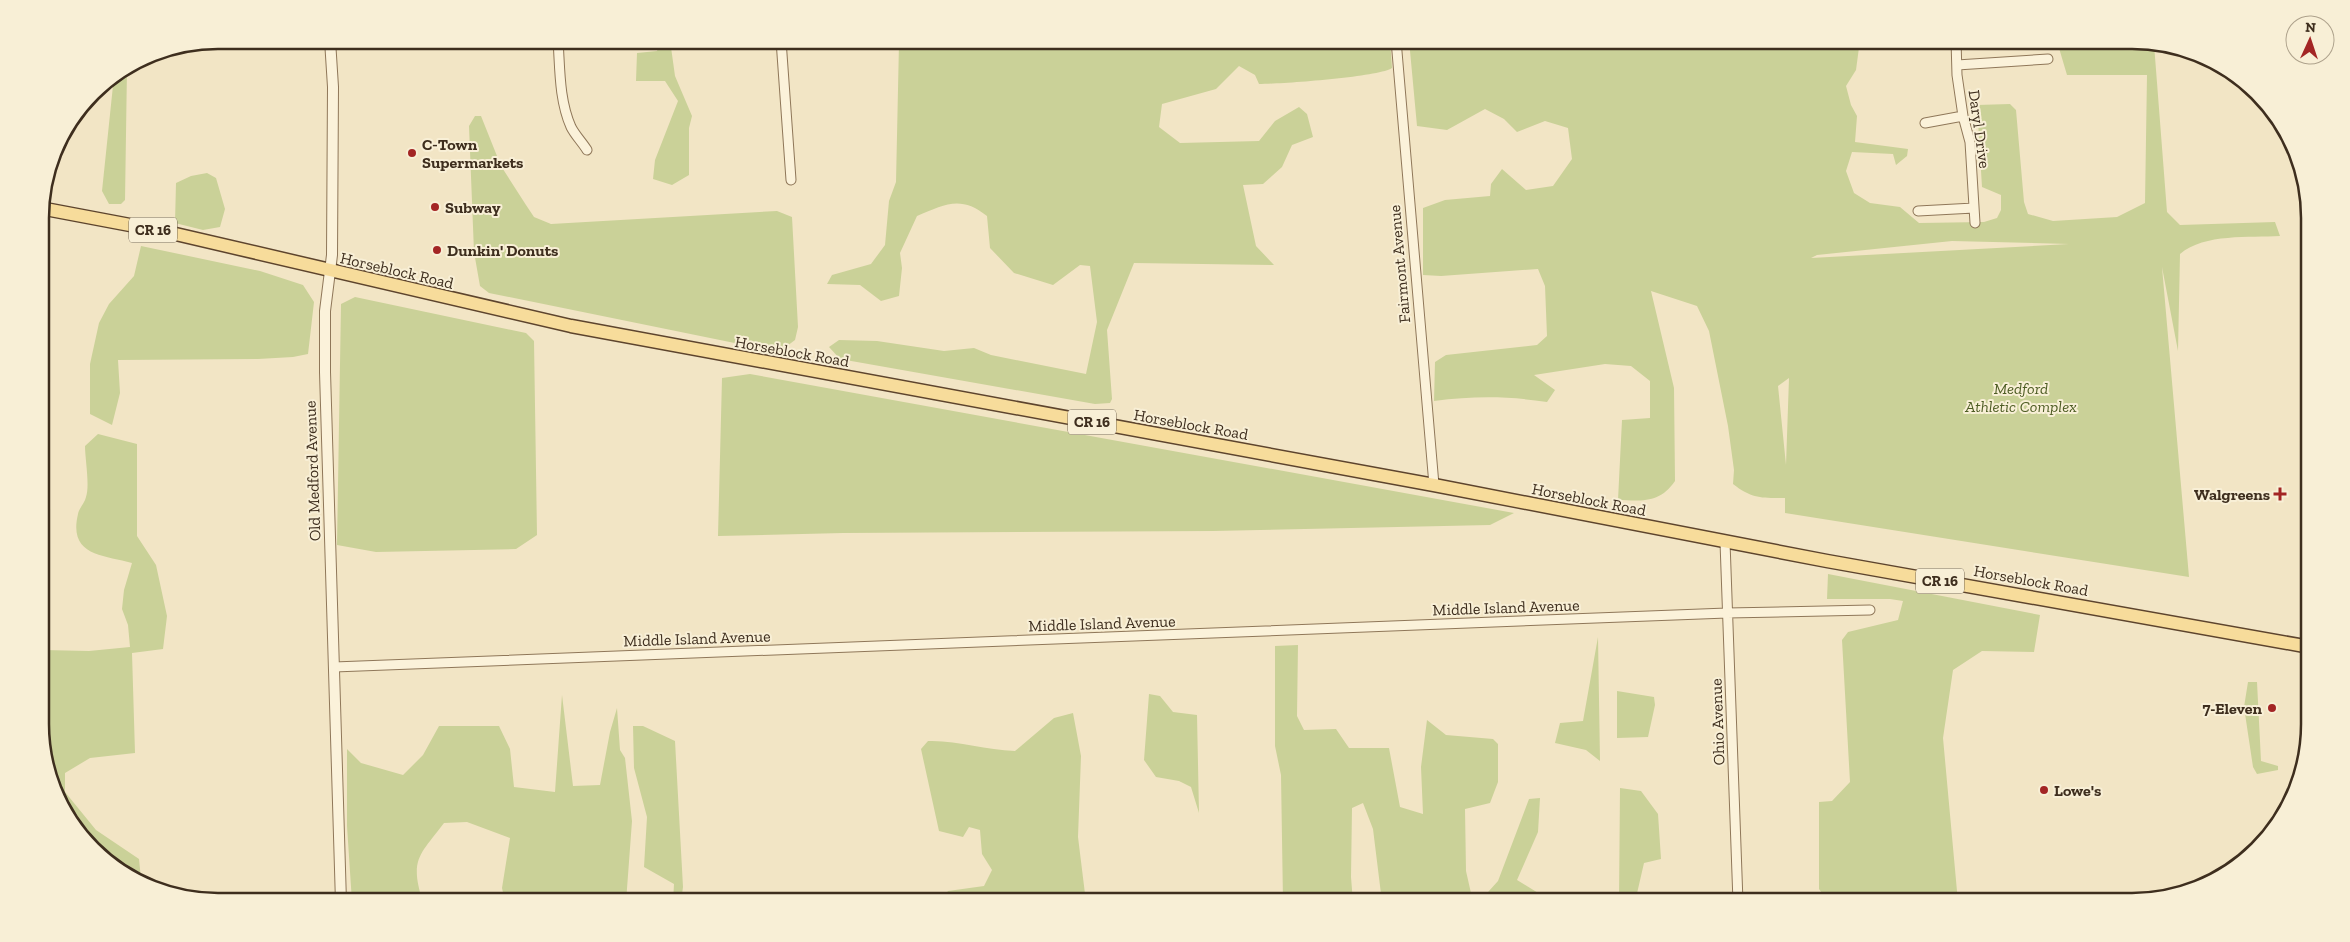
<svg xmlns="http://www.w3.org/2000/svg" width="2350" height="942" font-family="'Zilla Slab',serif">
	<rect width="100%" height="100%" fill="#f2e5c5"/>
	<!-- green -->
	<path fill="#cad198" fill-rule="evenodd" d="M660 40H670L675 76 692 116 689 128V175L672 185 653 179 655 160 678 101 665 81H636L637 53 657 51Z
		M902 40H1390L1392 68C1379 77 1280 84 1259 84L1255 75 1239 66 1216 89 1162 104 1159 127 1180 143 1259 141 1275 121 1299 107 1307 114 1313 137 1292 145 1282 167 1263 184 1243 185 1256 246 1274 265 1134 263 1107 330 1112 399 1110 403 1095 404 840 359 829 347 839 340 877 341 944 351 974 348 991 355 1086 374 1097 322 1090 266 1080 265 1053 285 1014 273 990 248 987 216C961 195 945 204 917 216L900 253 902 268 899 296 881 301 860 285 827 284 832 275 871 264 885 245 889 201 896 182 899 43Z
		M1409 40H1860L1856 70 1846 86 1851 105 1857 116 1855 142 1908 149 1907 156 1896 165 1893 154 1852 152 1846 171 1854 193 1870 203 1900 207 1919 223 1984 222 1997 218 2001 210V195L1982 187 1977 105 2010 104 2016 110 2024 202 2028 214 2053 221 2117 217 2145 203 2147 75H2067L2059 48 2079 44 2086 40H2132L2154 44 2167 212 2180 225 2275 222 2280 236C2249 238 2205 233 2180 254L2178 351 2162 267 2189 577 1785 513V498C1762 498 1752 499 1733 484L1734 470 1728 426 1709 331 1697 306 1651 291 1674 388 1675 481C1660 503 1643 501 1618 500L1622 420 1650 418V381L1631 366 1605 364 1534 375 1555 390 1547 402C1507 396 1474 396 1434 401L1435 362 1446 355 1537 345 1547 336 1545 286 1538 269 1441 276 1423 275V208L1445 200 1490 196 1491 184 1502 169 1526 190 1553 186 1572 159 1568 128 1545 121 1517 132 1504 119 1485 109 1447 130 1417 126ZM1952 241 2069 244 1811 258 1817 255ZM1789 378 1786 465 1778 386Z
		M127 68 125 200 121 204H109L102 191 114 76Z
		M475 116H481L501 166 526 205 534 217 551 224 777 211 792 217 798 327 795 340 779 352 489 293 480 286 474 252 469 126Z
		M207 173 216 178 225 209 220 227 203 230 175 223 176 183 191 176Z
		M141 246 260 271 303 285 314 302 308 354 293 357 258 359 118 360 120 393 112 425 90 414V364L99 323 109 304 134 276Z
		M355 297 526 333 534 341 537 535 516 549 376 552 337 545 341 304Z
		M750 374 1514 513 1490 525 1213 531 843 533 718 536 722 378Z
		M98 434 137 444V536L156 565 167 616 163 649 132 653 135 753 90 758 65 773V792L96 830 139 859 141 879 84 841 43 759V650L89 651 130 647 128 625 122 609 124 590 132 563C103 555 68 556 78 514 79 508 85 503 86 497 90 485 85 459 85 446Z
		M1828 574 2040 615 2034 652 1982 651 1953 670 1943 738 1958 902H1828L1819 889V802L1832 801 1850 782 1842 640 1848 632 1898 620 1903 601 1890 599H1827Z
		M1598 637 1600 761 1586 750 1555 743 1560 723 1583 721Z
		M1298 645 1297 716 1304 730 1336 729 1349 748H1389L1400 807 1423 814 1421 767 1427 720 1446 735 1493 739 1498 744V782L1490 803 1465 809 1466 871 1473 902H1382L1373 829 1363 803 1352 808 1351 877 1353 902H1283L1281 775 1275 746V646Z
		M2248 682H2257L2261 761 2278 766V770L2257 774 2253 767 2244 707Z
		M1617 691 1654 697 1655 705 1648 737 1617 738Z
		M1149 694 1160 696 1173 712 1197 715 1199 813 1191 787 1179 781 1156 777 1144 760Z
		M562 695 573 786 600 785 610 732 617 708 620 750 625 758 632 821 626 902H505L502 888 510 838 467 822 444 823C420 855 409 859 423 902H352L347 826V749L361 763 403 775 423 755 439 726H499L510 749 514 787 555 792Z
		M1073 713 1081 756 1078 837 1086 902H940L948 891 984 886 992 870 982 854 980 830 969 827 963 837 939 831 921 749 928 741C957 740 985 750 1015 751L1054 718Z
		M633 726H643L675 741 683 887 681 902H673L674 884 644 867 647 817 634 768Z
		M1620 788 1641 791 1658 814 1661 859 1644 863 1635 902H1619Z
		M1540 798 1538 832 1517 880 1548 899 1544 902H1479L1498 881 1529 799Z"/>
	<g fill="none" stroke-linecap="round" stroke-linejoin="round">
		<defs>
			<path id="minor" d="M558 40C560 68 559 100 571 127 575 135 582 142 587 150
				M781 40 791 180
				M1396 40 1434 485
				M1956 40 1957 75 1963 116 1970 142 1975 223
				M1915 43 1956 42
				M1957 65 2048 59
				M1925 123 1963 116
				M1918 211 1974 208
				M1725 542 1738 902
				M334 667 1727 613 1870 610"/>
			<path id="tertiary" d="M330 40 333 87 332 255 325 311V372L341 902"/>
			<path id="primary" d="M40 208 167 232 571 326 1434 485 1827 561 2310 647"/>
		</defs>
		<!-- minor casing -->
		<use href="#minor" stroke="#8f7759" stroke-width="11"/>
		<!-- tertiary casing -->
		<use href="#tertiary" stroke="#8f7759" stroke-width="12"/>
		<!-- primary casing -->
		<use href="#primary" stroke="#5d442d" stroke-width="15"/>
		<!-- minor -->
		<use href="#minor" stroke="#fbf2da" stroke-width="9"/>
		<!-- tertiary -->
		<use href="#tertiary" stroke="#fbf2da" stroke-width="10"/>
		<!-- primary -->
		<use href="#primary" stroke="#f7dc9b" stroke-width="12"/>
	</g>
	<!-- markers -->
	<g fill="#a32524" stroke="#f8efd6" stroke-width="2">
		<circle cx="412" cy="153" r="5"/>
		<circle cx="435" cy="207" r="5"/>
		<circle cx="437" cy="250" r="5"/>
		<path d="M2277.5 486.5h5v5h5v5h-5v5h-5v-5h-5v-5h5z"/>
		<circle cx="2272" cy="708" r="5"/>
		<circle cx="2044" cy="790" r="5"/>
	</g>
	<g text-anchor="middle" stroke-width="4" stroke-linejoin="round" paint-order="stroke">
		<!-- shield labels -->
		<g fill="#f8efd6" stroke="#766855" stroke-width="1">
			<rect x="129" y="217.5" width="48" height="25" rx="4"/>
			<rect x="1068" y="409.5" width="48" height="25" rx="4"/>
			<rect x="1916" y="568.5" width="48" height="25" rx="4"/>
		</g>
		<g font-size="15" font-weight="bold" fill="#3e2e1e">
			<text x="153" y="235">CR 16</text>
			<text x="1092" y="427">CR 16</text>
			<text x="1940" y="586">CR 16</text>
		</g>
		<!-- street labels -->
		<g font-size="16" fill="#3e2e1e" stroke="#f8efd6">
			<text transform="translate(1980 129) rotate(82)" y="6">Daryl Drive</text>
			<text transform="translate(1399 264) rotate(-95)" y="6">Fairmont Avenue</text>
			<text transform="translate(397 270) rotate(13)" y="6">Horseblock Road</text>
			<text transform="translate(792 351) rotate(10)" y="6">Horseblock Road</text>
			<text transform="translate(1191 424) rotate(10)" y="6">Horseblock Road</text>
			<text transform="translate(312 471) rotate(-92)" y="6">Old Medford Avenue</text>
			<text transform="translate(1589 499) rotate(11)" y="6">Horseblock Road</text>
			<text transform="translate(2031 580) rotate(10)" y="6">Horseblock Road</text>
			<text transform="translate(1506 607) rotate(-2)" y="6">Middle Island Avenue</text>
			<text transform="translate(1102 623) rotate(-2)" y="6">Middle Island Avenue</text>
			<text transform="translate(697 638) rotate(-2)" y="6">Middle Island Avenue</text>
			<text transform="translate(1717 722) rotate(-92)" y="6">Ohio Avenue</text>
		</g>
		<!-- poi labels -->
		<g font-size="16" font-weight="bold" fill="#3e2e1e" stroke="#f8efd6" text-anchor="start">
			<text x="422" y="150">C‑Town<tspan x="422" dy="18">Supermarkets</tspan></text>
			<text x="445" y="213">Subway</text>
			<text x="447" y="256">Dunkin' Donuts</text>
			<text x="2270" y="500" text-anchor="end">Walgreens</text>
			<text x="2262" y="714" text-anchor="end">7-Eleven</text>
			<text x="2054" y="796">Lowe's</text>
		</g>
		<!-- park labels -->
		<g font-size="16" font-style="italic" fill="#4d5c23" stroke="#f8efd6">
			<text x="2021" y="394">Medford<tspan x="2021" dy="18">Athletic Complex</tspan></text>
		</g>
	</g>
	<!-- crop -->
	<path d="M0 0H2350V942H0ZM218 49H2132A169 169 0 0 1 2301 218V724A169 169 0 0 1 2132 893H218A169 169 0 0 1 49 724V218A169 169 0 0 1 218 49Z" fill="#f8efd6" fill-rule="evenodd"/>
	<path fill="none" stroke="#3e2e1e" stroke-width="2.5" d="M218 49H2132A169 169 0 0 1 2301 218V724A169 169 0 0 1 2132 893H218A169 169 0 0 1 49 724V218A169 169 0 0 1 218 49Z"/>
	<!-- north arrow -->
	<g transform="translate(2310 40) rotate(3)"><circle r="24" fill="#f8efd6" stroke="#aea28c"/>
	<path d="M0-4L9 19L0 12L-9 19Z" fill="#a32524"/>
	<text y="-8" font-size="14" font-weight="bold" text-anchor="middle" fill="#3e2e1e">N</text>
	</g>
</svg>
